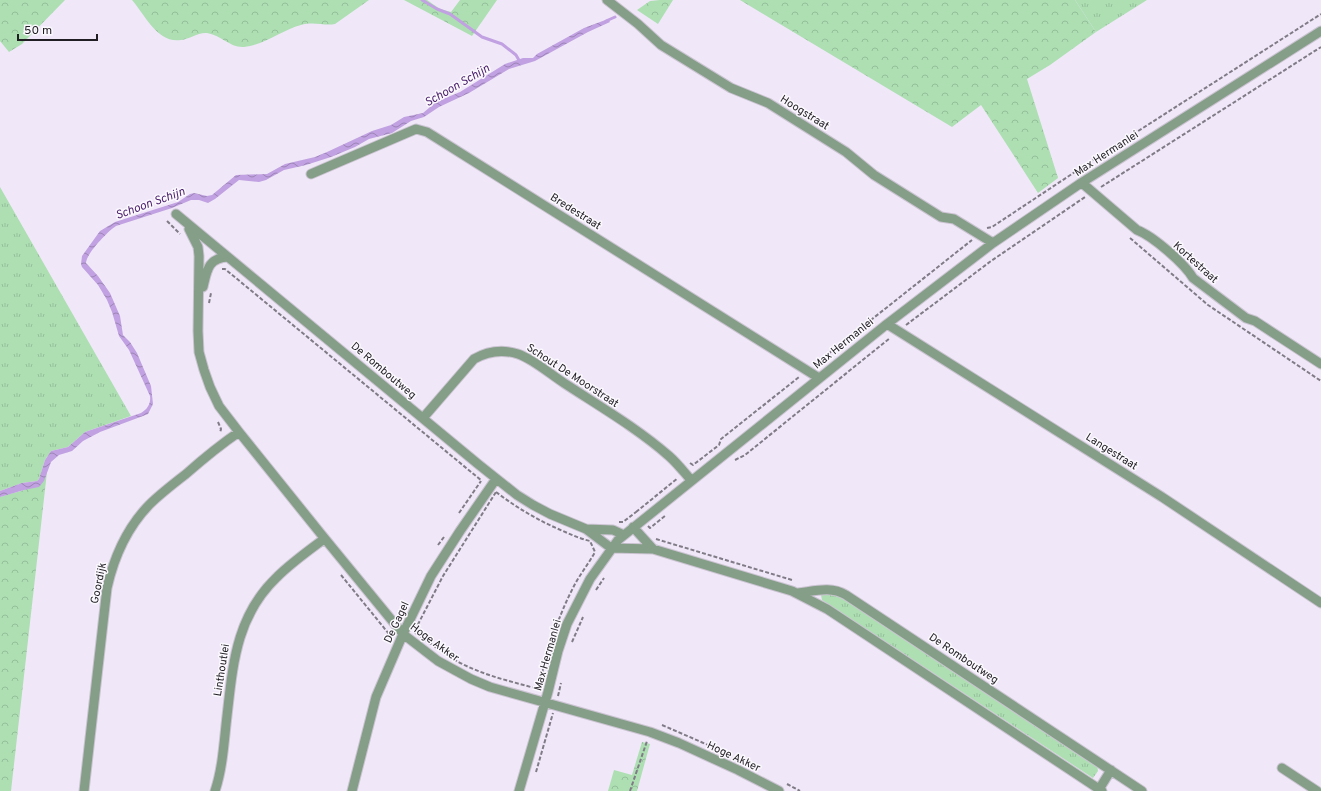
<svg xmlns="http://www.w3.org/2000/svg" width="1321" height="791" font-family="Overpass,sans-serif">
	<defs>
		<pattern id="grass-tufts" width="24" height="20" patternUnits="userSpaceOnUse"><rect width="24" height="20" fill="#addfb3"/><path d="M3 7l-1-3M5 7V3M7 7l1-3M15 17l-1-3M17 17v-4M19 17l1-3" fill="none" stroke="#95bf9a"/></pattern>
		<pattern id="forest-crowns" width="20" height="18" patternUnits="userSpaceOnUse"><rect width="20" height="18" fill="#addfb3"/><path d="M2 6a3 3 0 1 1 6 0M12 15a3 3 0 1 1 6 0" fill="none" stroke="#95bf9a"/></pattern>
		<pattern id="water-waves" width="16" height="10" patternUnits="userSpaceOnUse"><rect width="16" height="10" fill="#c1a1e1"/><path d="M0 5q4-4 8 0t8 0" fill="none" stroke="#9c83b6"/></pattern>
	</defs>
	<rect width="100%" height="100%" fill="#f0e8f8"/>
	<!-- grass -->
	<path fill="url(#grass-tufts)" d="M1075 0H1147L1096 32Z
		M0 187 131 416 85 432 68 447 51 451 45 460 39 479 37 481 22 483 0 491Z
		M823 594H837L1097 765 1098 771 1093 778 822 600 821 595Z"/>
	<!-- forest -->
	<path fill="url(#forest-crowns)" d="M0 0H65L22 44 9 52 0 41Z
		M132 0H369L335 24C324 26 313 21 301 25 282 30 264 45 244 47 230 48 221 35 207 33 198 32 190 39 181 40 158 44 145 15 132 0Z
		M404 0H427L440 9 451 12 460 0H497L472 36Z
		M660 0H673L658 24 637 10 650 1Z
		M740 0H1075L1096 32 1050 65 1027 79 1058 178 1038 193 981 105 952 127Z
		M47 472 11 791H0V497C16 491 39 490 47 472Z
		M642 742 650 744 637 791H608L614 770 632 775Z"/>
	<!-- water -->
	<path fill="url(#water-waves)" d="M608 19 610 22 588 32 535 61 509 69 469 93 439 107 424 117 411 121 392 133 369 139 355 147 331 157 306 165 284 170 266 180 259 182 239 180 215 199 208 203 199 200H191L172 208 116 226C108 231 86 254 86 263L98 276 110 293 120 316 123 335 130 342 137 353 151 386 153 404 148 414 143 416 100 432 83 441 72 451 59 455 51 462 44 481 39 487 24 490 0 497V491L22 483 37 481 39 479 45 460 51 451 68 447 85 432 141 413C148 409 151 403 150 396L129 350 119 336 112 312 107 300 98 285 82 267 81 264 82 256 100 231 115 222 178 202 190 194 194 193 207 196 212 195 236 175 267 174 285 164 315 157 327 152 372 131 391 125 404 117 423 113 436 102 460 92 505 64 523 58H533L537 54 584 28Z"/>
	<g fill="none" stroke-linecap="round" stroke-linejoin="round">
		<!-- stream -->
		<path stroke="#c1a1e1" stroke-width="3" d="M422 0 437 9 450 14 482 37 502 44 516 55 520 62
			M606 21 615 17"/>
		<defs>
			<path id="street" d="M607 0 638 24 661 45 731 88 768 103 846 152 874 175 941 217 954 219 993 243
				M311 174 416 129 427 132 819 378
				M1082 183 1137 230C1153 236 1185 264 1193 278L1246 318 1255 321 1321 364
				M176 214 478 464 517 495 533 505 550 514 586 529 611 548 653 549 792 591 827 609 1102 791
				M189 229 198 247 199 256 198 331 199 352 204 370 210 387 219 406 239 432 321 534 403 634 438 661 471 679 490 687 650 732 679 743 738 770 779 791
				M203 287C207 270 208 258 228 257
				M887 324 1162 497 1321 603
				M423 418 474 359C488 351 502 349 518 354 533 359 550 374 564 383 599 406 637 428 669 456 677 463 684 472 691 480
				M633 527 653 549
				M586 529 613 530 624 535
				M798 593C815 591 831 586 846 595L1142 791
				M1282 768 1317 791
				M84 791 107 588C114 557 126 529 149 505 160 494 173 484 186 474 203 459 220 445 239 432
				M215 791C223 767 224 741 227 716 233 664 236 616 277 577 291 563 308 551 324 539
				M352 791 376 697 403 634 431 576 460 531 496 479
				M519 791 548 692 558 651 567 624 590 579 618 540 887 324 993 243 1081 183 1321 31
				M1098 791 1111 770"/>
		</defs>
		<!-- street casing -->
		<use href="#street" stroke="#cbc3d2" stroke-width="11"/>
		<!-- path -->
		<path stroke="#807b86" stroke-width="2" stroke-dasharray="4 2" stroke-linecap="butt" d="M1101 187 1321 47
			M167 221 180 234
			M987 228 992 227 1096 158 1321 14
			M1130 238 1208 305 1321 381
			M222 269H225L482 481
			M209 303 211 293
			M906 325 991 261 1085 197
			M814 365 972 240
			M218 422 221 429 220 433
			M735 460 745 455 890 338
			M690 463 693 465 719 445 721 439 799 377
			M496 492C517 508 539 521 563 531 572 535 581 539 590 541L595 552C589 563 581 573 575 584 557 618 547 652 538 689 510 681 481 675 455 660 441 652 428 641 414 632L443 576Z
			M636 512 678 478
			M459 513 481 481
			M619 522H623L636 512
			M648 526 650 528 666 515
			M656 539 792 580
			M438 545 444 537
			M341 575 389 634
			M596 590 604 578
			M572 642 583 617
			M558 696 561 683
			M662 725 715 748
			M536 772 553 713
			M787 784 800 791
			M630 791 647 741"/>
		<!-- street -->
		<use href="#street" stroke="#859e88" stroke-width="9"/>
	</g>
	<g text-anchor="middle" stroke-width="3" stroke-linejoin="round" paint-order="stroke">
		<!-- street labels -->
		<g font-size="11" fill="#201d23" stroke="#fbf8fe">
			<text transform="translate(805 112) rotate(32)" y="4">Hoogstraat</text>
			<text transform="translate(1106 153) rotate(-33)" y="4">Max Hermanlei</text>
			<text transform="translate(576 211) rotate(32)" y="4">Bredestraat</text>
			<text transform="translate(1196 262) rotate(42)" y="4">Kortestraat</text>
			<text transform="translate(843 343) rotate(-39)" y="4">Max Hermanlei</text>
			<text transform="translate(384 370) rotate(40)" y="4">De Romboutweg</text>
			<text transform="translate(573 375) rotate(33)" y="4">Schout De Moorstraat</text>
			<text transform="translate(1112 451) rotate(32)" y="4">Langestraat</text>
			<text transform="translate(98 583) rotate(-78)" y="4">Goordijk</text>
			<text transform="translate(396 622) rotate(-65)" y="4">De Gagel</text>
			<text transform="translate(435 642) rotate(36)" y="4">Hoge Akker</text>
			<text transform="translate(547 655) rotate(-74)" y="4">Max Hermanlei</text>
			<text transform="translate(964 658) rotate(34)" y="4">De Romboutweg</text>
			<text transform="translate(221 670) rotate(-81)" y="4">Linthoutlei</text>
			<text transform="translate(734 756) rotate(25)" y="4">Hoge Akker</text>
		</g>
		<!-- water labels -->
		<g font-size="12" font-style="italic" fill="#4d236e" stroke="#fbf8fe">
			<text transform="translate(457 85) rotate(-30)" y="4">Schoon Schijn</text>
			<text transform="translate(150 203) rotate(-20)" y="4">Schoon Schijn</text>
		</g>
	</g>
	<!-- scale -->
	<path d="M18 34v6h79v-6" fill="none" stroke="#201d23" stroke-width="2"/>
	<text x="24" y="34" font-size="12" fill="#201d23" stroke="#fbf8fe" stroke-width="3" paint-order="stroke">50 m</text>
</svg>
